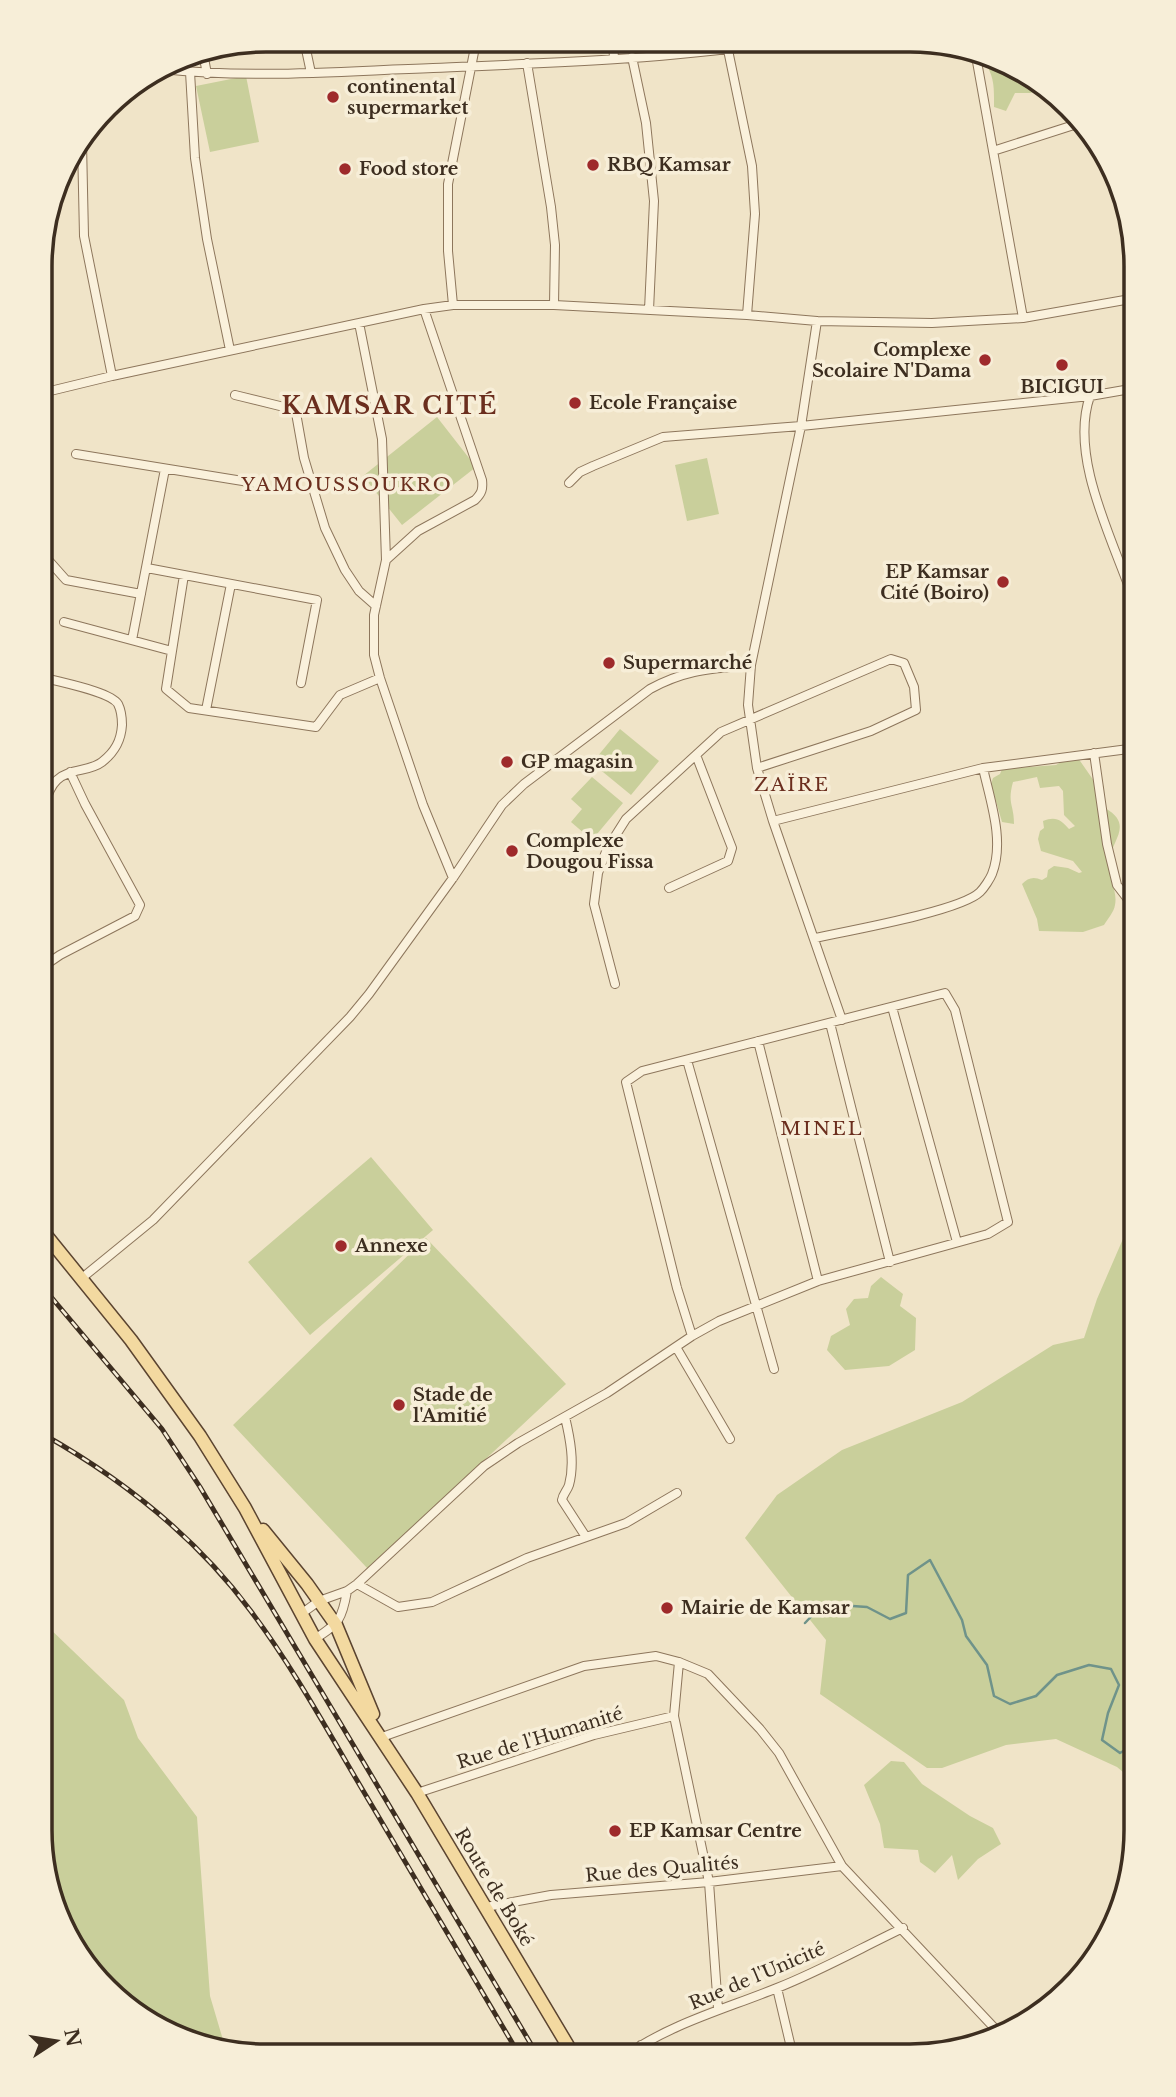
<svg xmlns="http://www.w3.org/2000/svg" width="1176" height="2097" font-family="'Libre Baskerville',serif">
	<rect width="100%" height="100%" fill="#f0e4c8"/>
	<!-- green -->
	<path fill="#c9cf9b" d="M983 60V59L1043 89 1030 93H1015L1006 111 994 107C994 88 995 76 983 60Z
		M246 76 259 142 210 152 196 86Z
		M437 417 476 467 402 525 363 476Z
		M707 458 719 514 687 521 675 465Z
		M620 729 659 761 631 795 592 763Z
		M1068 758H1078L1094 781H1101L1104 787 1105 808C1134 825 1112 839 1109 861 1107 875 1118 891 1115 905 1114 912 1107 920 1104 925L1083 932 1039 931 1037 919 1022 884C1028 878 1033 876 1042 880L1047 877 1048 870 1054 866 1068 868 1079 873 1082 872 1073 861 1041 851 1038 839 1040 831 1044 828 1043 821C1056 816 1061 820 1069 829L1075 826 1064 815 1063 791 1059 786 1040 788 1037 777 1013 782C1007 804 1014 804 1014 824L1002 822 991 784 993 778 1000 774 1002 769 1056 765Z
		M592 777 623 803 592 840 571 822 582 809 571 799Z
		M371 1157 433 1230 310 1335 248 1262Z
		M1135 1211V1782L1117 1767 1056 1739 1006 1745 942 1768H927L820 1694 826 1640 745 1538 777 1495 842 1450 962 1402 1053 1345 1084 1338 1097 1299Z
		M426 1238 566 1384 368 1569 233 1425Z
		M881 1277 903 1294 900 1306 916 1318 915 1350 889 1366 845 1370 827 1350 831 1336 850 1325 846 1309 854 1299 868 1298 871 1286Z
		M40 1623 45 1624 124 1700 138 1738 197 1817 210 1996 226 2050 129 2010 79 1956 52 1903 40 1830Z
		M891 1761 904 1762 922 1784 970 1816 993 1828 1001 1844 978 1859 958 1880 952 1855 935 1873 920 1862 918 1850 884 1848 880 1824 864 1785Z"/>
	<g fill="none" stroke-linecap="round" stroke-linejoin="round">
		<!-- stream -->
		<path stroke="#6f938a" stroke-width="2.5" d="M805 1623 823 1604 867 1607 890 1619 906 1613 908 1575 930 1560 962 1620 966 1636 987 1665 994 1696 1010 1704 1036 1696 1057 1675 1089 1665 1111 1669 1119 1685 1108 1713 1102 1740 1120 1753 1135 1744"/>
		<defs>
			<path id="minor" d="M304 40 311 73
				M613 42 614 59
				M728 50 752 166 755 214 747 315
				M203 53 207 74
				M976 56 1023 318
				M632 57 646 123 654 201 649 310
				M527 63 551 207 555 245 554 305
				M162 69C252 79 343 71 433 68 546 63 660 60 772 43
				M190 72 195 158 207 239 230 350
				M82 143 84 236 112 376
				M993 151 1077 124
				M453 305 448 251V184L476 42
				M424 309 482 480C483 489 482 493 475 500L418 531 386 560 374 615V655L380 678 423 805 453 878
				M817 321 801 426 751 665 748 705 757 768 773 821 842 1020
				M359 323 382 439 386 560
				M42 393 112 376 424 309 453 305H554L747 315 817 321 932 323 1023 318 1136 298
				M235 395 292 409 296 413 304 458 325 528 345 570 359 591 376 606
				M1090 396C1068 459 1116 545 1136 607
				M76 454 255 483
				M569 483 580 472 593 466 663 437 801 426 1090 396 1136 388
				M42 553 66 580 141 594
				M147 568 317 600 301 683
				M184 575 166 689 189 708 316 727 340 695 380 678
				M64 622 172 651
				M132 640 165 469
				M206 710 231 584
				M1094 753 1107 844 1117 885 1130 902 1136 905
				M41 814C45 803 48 788 57 780 70 768 89 772 102 762 115 752 121 741 122 725 122 718 121 710 118 704 110 691 57 682 42 677
				M773 821 983 768 1136 748
				M669 888 728 861 732 848 696 755
				M815 938C847 931 961 911 980 892 984 888 990 879 992 874 1005 841 990 800 983 768
				M41 968 60 955 135 916 140 905 85 804 70 772
				M615 984 594 904 598 873 607 849 626 819 721 732 891 659 904 663 914 687 916 710 871 731 757 768
				M892 1007 957 1242
				M830 1023 890 1262
				M758 1041 818 1281
				M687 1060 774 1369
				M82 1278 153 1220 350 1017 369 994 453 878 502 805 524 784 650 689C687 669 711 669 751 665
				M676 1347 730 1439
				M565 1417C570 1438 575 1463 569 1485 567 1491 563 1494 562 1500L586 1537
				M357 1584 398 1607 432 1602 527 1558 626 1523 677 1493
				M301 1614 319 1601 347 1591 357 1584 484 1466 518 1443 607 1393 692 1336 719 1321 818 1281 988 1234 1008 1222 955 1010 945 993 642 1071 626 1082 677 1288 692 1336
				M315 1639C339 1623 342 1620 347 1591
				M679 1662 674 1716 709 1882 718 2009
				M382 1737 584 1666 656 1656 679 1662 708 1674 760 1729 779 1753 842 1866 1001 2035
				M417 1793 594 1735 674 1716
				M486 1907 551 1895 709 1882 842 1866
				M777 1988 793 2056
				M641 2045 647 2056
				M625 2056C670 2024 725 2009 777 1988 820 1971 861 1948 903 1928"/>
			<path id="primary" d="M41 1229 131 1340 200 1436 245 1508 315 1639 417 1793 574 2056
				M263 1530 307 1584 336 1625 373 1714"/>
		</defs>
		<!-- minor casing -->
		<use href="#minor" stroke="#8d765c" stroke-width="10"/>
		<!-- primary casing -->
		<use href="#primary" stroke="#5b4430" stroke-width="15"/>
		<!-- minor -->
		<use href="#minor" stroke="#faf1dc" stroke-width="8"/>
		<!-- primary -->
		<use href="#primary" stroke="#f3d9a0" stroke-width="12"/>
		<defs>
			<path id="rail" d="M41 1285 162 1429 200 1487 538 2056
				M41 1433C121 1478 195 1536 250 1610 296 1671 332 1739 371 1804 421 1888 470 1972 520 2056"/>
		</defs>
		<!-- rail casing -->
		<use href="#rail" stroke="#3d2e20" stroke-width="5"/>
		<!-- rail -->
		<use href="#rail" stroke="#f7eed8" stroke-width="2.5" stroke-dasharray="8" stroke-linecap="butt"/>
	</g>
	<!-- markers -->
	<g fill="#9e2a2b" stroke="#f7eed8" stroke-width="2.5">
		<circle cx="333" cy="97" r="7"/>
		<circle cx="593" cy="165" r="7"/>
		<circle cx="345" cy="169" r="7"/>
		<circle cx="985" cy="360" r="7"/>
		<circle cx="1062" cy="365" r="7"/>
		<circle cx="575" cy="403" r="7"/>
		<circle cx="1003" cy="582" r="7"/>
		<circle cx="609" cy="663" r="7"/>
		<circle cx="507" cy="762" r="7"/>
		<circle cx="512" cy="851" r="7"/>
		<circle cx="341" cy="1246" r="7"/>
		<circle cx="399" cy="1405" r="7"/>
		<circle cx="667" cy="1608" r="7"/>
		<circle cx="615" cy="1831" r="7"/>
	</g>
	<g text-anchor="middle" stroke-width="7" stroke-linejoin="round" paint-order="stroke">
		<!-- poi labels -->
		<g font-size="18" font-weight="bold" fill="#3d2e20" stroke="#f7eed8" text-anchor="start">
			<text x="347" y="93">continental<tspan x="347" dy="21">supermarket</tspan></text>
			<text x="607" y="171">RBQ Kamsar</text>
			<text x="359" y="175">Food store</text>
			<text x="971" y="356" text-anchor="end">Complexe<tspan x="971" dy="21">Scolaire N'Dama</tspan></text>
			<text x="1062" y="393" text-anchor="middle">BICIGUI</text>
			<text x="589" y="409">Ecole Française</text>
			<text x="989" y="578" text-anchor="end">EP Kamsar<tspan x="989" dy="21">Cité (Boiro)</tspan></text>
			<text x="623" y="669">Supermarché</text>
			<text x="521" y="768">GP magasin</text>
			<text x="526" y="847">Complexe<tspan x="526" dy="21">Dougou Fissa</tspan></text>
			<text x="355" y="1252">Annexe</text>
			<text x="413" y="1401">Stade de<tspan x="413" dy="21">l'Amitié</tspan></text>
			<text x="681" y="1614">Mairie de Kamsar</text>
			<text x="629" y="1837">EP Kamsar Centre</text>
		</g>
		<!-- street labels -->
		<g font-size="18" fill="#3d2e20" stroke="#f7eed8">
			<text transform="translate(540 1738) rotate(-17)" y="6">Rue de l'Humanité</text>
			<text transform="translate(662 1869) rotate(-5)" y="6">Rue des Qualités</text>
			<text transform="translate(494 1887) rotate(59)" y="6">Route de Boké</text>
			<text transform="translate(757 1976) rotate(-23)" y="6">Rue de l'Unicité</text>
		</g>
		<!-- neighbourhood labels -->
		<g font-size="19" letter-spacing="2" fill="#6b2e1e" stroke="#f7eed8">
			<text x="347" y="491">YAMOUSSOUKRO</text>
			<text x="792" y="791">ZAÏRE</text>
			<text x="822" y="1135">MINEL</text>
		</g>
		<!-- district labels -->
		<g font-size="24" font-weight="bold" letter-spacing="2" fill="#6b2e1e" stroke="#f7eed8">
			<text x="390" y="414">KAMSAR CITÉ</text>
		</g>
	</g>
	<!-- crop -->
	<path d="M0 0H1176V2097H0ZM266 52H910A214 214 0 0 1 1124 266V1830A214 214 0 0 1 910 2044H266A214 214 0 0 1 52 1830V266A214 214 0 0 1 266 52Z" fill="#f7eed8" fill-rule="evenodd"/>
	<path fill="none" stroke="#3d2e20" stroke-width="3.5" d="M266 52H910A214 214 0 0 1 1124 266V1830A214 214 0 0 1 910 2044H266A214 214 0 0 1 52 1830V266A214 214 0 0 1 266 52Z"/>
	<!-- north arrow -->
	<g transform="translate(56 2041) rotate(78)" stroke="#f7eed8" stroke-width="5" paint-order="stroke">
	<path d="M0-5L12 26L0 18L-12 26Z" fill="#3d2e20"/>
	<text y="-10" font-size="19" font-weight="bold" text-anchor="middle" fill="#3d2e20">N</text>
	</g>
</svg>
